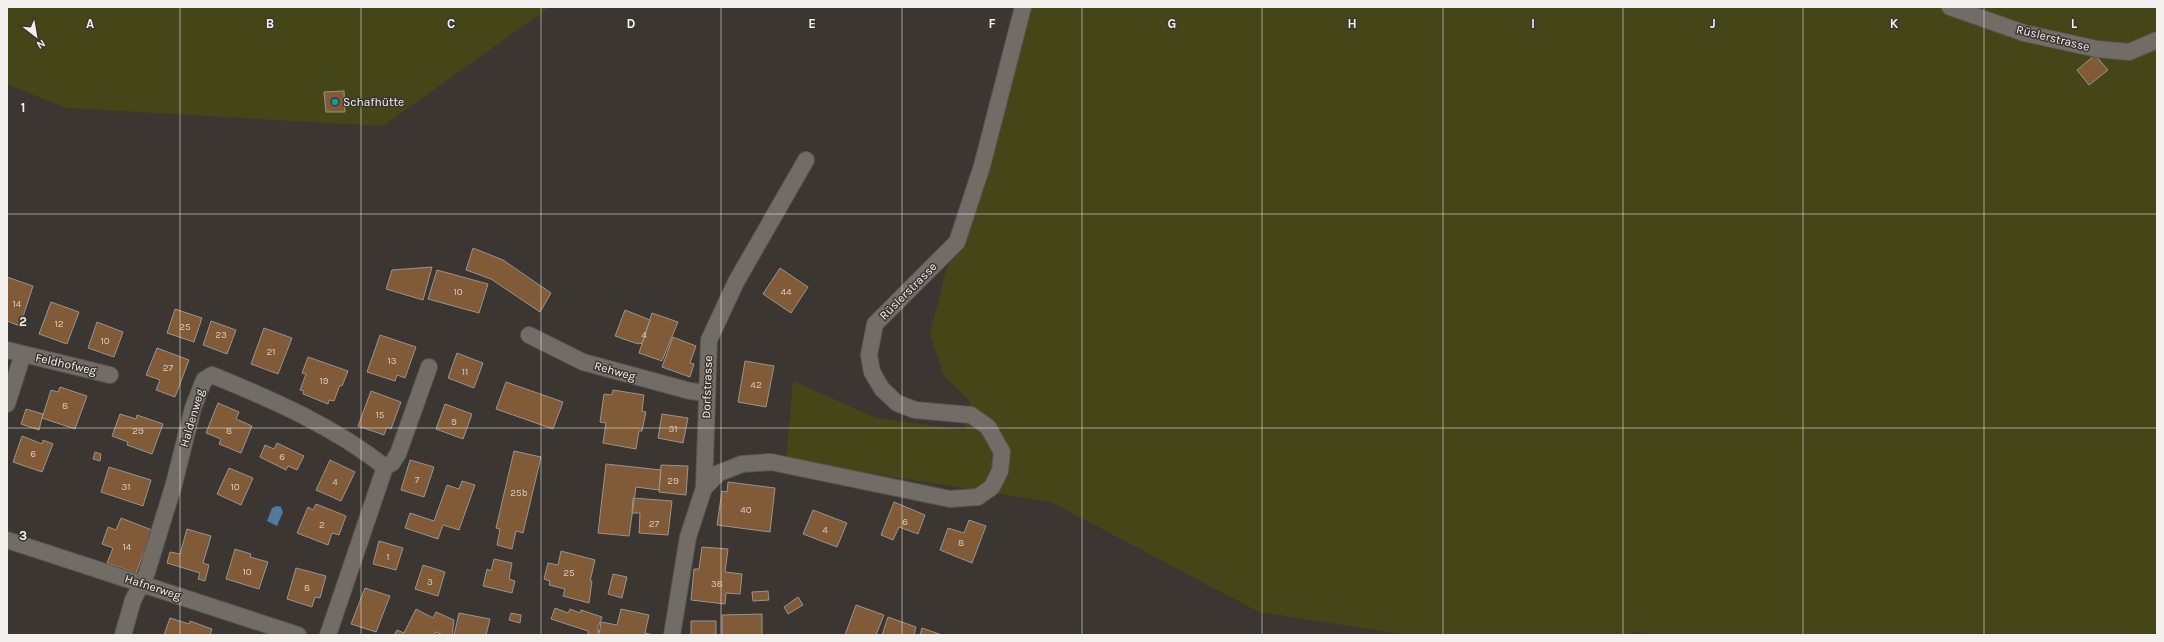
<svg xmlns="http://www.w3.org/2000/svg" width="2164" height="642" font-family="Karla,sans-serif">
	<rect width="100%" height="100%" fill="#3b3631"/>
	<!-- green -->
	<path fill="#444618" d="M7 7H550L383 126 66 108 7 84Z
		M1019 7H2157V635H1661L1634 632 1628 635H1407L1259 612 1051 502 786 460 793 381 876 418 964 430 970 401 944 376 930 334 974 161Z"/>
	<!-- water -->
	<path fill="#517b9e" d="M277 506 281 507 283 512 277 526 267 521 272 508Z"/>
	<!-- building -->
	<path fill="#815b37" stroke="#99938e" d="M2095 55 2108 70 2089 85 2077 70Z
		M344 91 345 112H326L324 92Z
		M473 248 503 260 551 293 540 312 491 279 466 270Z
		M432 267 423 300 386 289 392 270Z
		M780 268 808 287 791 313 763 294Z
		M437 270 488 284 479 313 428 299Z
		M7 277 33 286 20 326 7 321Z
		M51 302 79 312 67 344 39 334Z
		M175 309 202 318 194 342 167 333Z
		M625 310 650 320 642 344 639 343 638 344 615 336Z
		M652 313 678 322 662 361 639 353Z
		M211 321 236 330 227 354 203 345Z
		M97 322 123 332 114 357 88 348Z
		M264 328 292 338 278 374 251 364Z
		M380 335 416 347 405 378 397 375 395 381 367 372Z
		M673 337 696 346 690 363 694 364 690 377 662 367Z
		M157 348 189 360 175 397 156 390 160 380 146 375Z
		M457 353 483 363 474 388 448 378Z
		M308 357 348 371 342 386 340 385 334 401 329 400 328 404 303 394 304 391 300 390 306 374 302 373Z
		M745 361 774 366 766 407 738 402Z
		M506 382 563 402 553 429 496 409Z
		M60 387 87 396 75 429 42 418 51 390 58 392Z
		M613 390 644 395 642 411 646 412 642 431H639L636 449 603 443 606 423 600 422 604 394 612 395Z
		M371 391 401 402 391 429 387 427 384 435 358 426Z
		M218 403 239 412 236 419 252 426 241 453 219 444 221 439 206 433Z
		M445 404 472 414 463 439 436 429Z
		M26 409 43 414 39 430 21 424Z
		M120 414 136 419 137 415 163 424 152 454 127 445 128 442 112 436Z
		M662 414 688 418 683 443 658 438Z
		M22 436 42 444 43 440 53 444 42 472 13 462Z
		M277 443 304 456 297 470 288 466 286 470 260 457 265 445 274 449Z
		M514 451 541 457 523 533 516 531 512 549 497 545 500 529 496 528Z
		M95 452 101 454 100 461 93 459Z
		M330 460 355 472 341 501 316 490Z
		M410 460 434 467 424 497 401 490Z
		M606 464 661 470 659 490 636 487 629 536 598 533Z
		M661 465 688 466 686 495 659 492Z
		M109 467 151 480 143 506 101 492Z
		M229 468 253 478 241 505 217 494Z
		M462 481 475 485 459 530 443 525 438 539 405 528 410 513 434 521 447 485 459 489Z
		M728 482 775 488 770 532 717 525 722 491 727 492Z
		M633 498 672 501 668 535 639 533 640 513H632Z
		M894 502 925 515 918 534 899 527 893 540 881 535Z
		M316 504 346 516 339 535 332 533 328 545 297 533 308 507 313 510Z
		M813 510 847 523 837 547 803 534Z
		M121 518 152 530 136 573 107 563 113 548 102 544 108 527 116 530Z
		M969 520 986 526 972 563 940 550 948 528 964 533Z
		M187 529 211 536 203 563 209 565 205 581 198 579 200 573 167 563 170 552 180 554Z
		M379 541 403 548 396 570 373 564Z
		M702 547 728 549 725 572 742 574 740 594 726 593 725 604 691 600 694 569H699Z
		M235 549 251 554 250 557 268 562 259 589 226 579Z
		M561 551 595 560 590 581H592L589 603 563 596 565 589 549 585 550 581 544 579 548 563 558 565Z
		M494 559 512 563 509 579 515 581 512 593 483 586 487 569 491 571Z
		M423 565 445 572 438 596 415 589Z
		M296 568 326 576 320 598 315 597 312 607 287 599Z
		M613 574 627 577 622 598 608 594Z
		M365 588 390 596 376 632 351 624Z
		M768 591 769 600 753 601 752 592Z
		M798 597 803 605 788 614 784 607Z
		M856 605 884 615 876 635H845Z
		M555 608 568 613 570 609 580 613 581 610 602 617 597 630H599L597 635H588V631L551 619Z
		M416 609 433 618 436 612 454 620 452 635H443L436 632 434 635H394L397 630 404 633Z
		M621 609 649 615 645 633 653 635H599L601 622 617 625Z
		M459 613 490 619 486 635H454Z
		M511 613 521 615 520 623 509 620Z
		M762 614V635H722V615Z
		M888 617 916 627 914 635H882Z
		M170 618 189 624 190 621 212 629 210 635H164Z
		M691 621H716V635H691Z
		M922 628 942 635H920Z"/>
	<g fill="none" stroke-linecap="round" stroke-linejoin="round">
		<defs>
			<path id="minor" d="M1950 7 2024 33 2097 49 2129 52 2157 40
				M529 335 583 362 690 391 706 393
				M7 350 110 375
				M7 404 23 354
				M385 467 392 463 398 454 429 367
				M704 488 719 473 742 464 771 462 950 499 978 497 992 487 1000 471 1002 452 988 427 971 415 915 410 897 403 882 389 872 372 869 355 875 324 957 242 982 166 1023 7
				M7 540 298 635
				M123 635 133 600 146 575 174 484 193 408 204 380 212 375C273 400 333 426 385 467L328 635
				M672 635 688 537 704 488 709 340 736 282 806 160"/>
		</defs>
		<!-- minor casing -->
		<use href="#minor" stroke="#585450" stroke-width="18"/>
		<!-- minor -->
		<use href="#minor" stroke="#726c67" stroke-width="16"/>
	</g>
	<!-- grid -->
	<path fill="none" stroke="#f3f0ed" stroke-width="1" stroke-opacity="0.55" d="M180 7V635M361 7V635M541 7V635M721 7V635M902 7V635M1082 7V635M1262 7V635M1443 7V635M1623 7V635M1803 7V635M1984 7V635M7 214H2157M7 428H2157"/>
	<!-- markers -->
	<circle fill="#0f9aa8" stroke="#3b3631" stroke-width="1.5" cx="335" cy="102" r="4"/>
	<g text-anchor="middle" stroke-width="3" stroke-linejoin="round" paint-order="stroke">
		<!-- number labels -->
		<g font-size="10" fill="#d6cbc0">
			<text x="458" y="295">10</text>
			<text x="786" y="295">44</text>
			<text x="17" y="307">14</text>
			<text x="59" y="327">12</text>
			<text x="185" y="330">25</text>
			<text x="221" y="338">23</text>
			<text x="644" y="338">4</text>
			<text x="105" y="344">10</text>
			<text x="271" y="355">21</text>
			<text x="392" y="364">13</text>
			<text x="168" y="371">27</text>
			<text x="465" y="375">11</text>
			<text x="324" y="384">19</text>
			<text x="756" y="388">42</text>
			<text x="65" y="409">8</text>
			<text x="380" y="418">15</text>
			<text x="454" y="425">9</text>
			<text x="673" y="432">31</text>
			<text x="138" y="434">29</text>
			<text x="229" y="434">8</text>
			<text x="33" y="457">6</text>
			<text x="282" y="460">6</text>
			<text x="417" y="483">7</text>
			<text x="673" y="484">29</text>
			<text x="335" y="485">4</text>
			<text x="126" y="490">31</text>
			<text x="235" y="490">10</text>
			<text x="519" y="496">25b</text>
			<text x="746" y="513">40</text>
			<text x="905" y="525">6</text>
			<text x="654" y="527">27</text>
			<text x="322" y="528">2</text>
			<text x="825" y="533">4</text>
			<text x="961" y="546">8</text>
			<text x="127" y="550">14</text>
			<text x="388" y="560">1</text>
			<text x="247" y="575">10</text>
			<text x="569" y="576">25</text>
			<text x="430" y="585">3</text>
			<text x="717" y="587">38</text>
			<text x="307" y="591">8</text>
		</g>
		<!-- street labels -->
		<g font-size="12" fill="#f3f0ed" stroke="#3b3631">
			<text transform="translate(2053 38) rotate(14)" y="4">Rüslerstrasse</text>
			<text transform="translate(908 291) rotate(-45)" y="4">Rüslerstrasse</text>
			<text transform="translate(66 364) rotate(13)" y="4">Feldhofweg</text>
			<text transform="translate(615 371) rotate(16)" y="4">Rehweg</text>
			<text transform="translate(707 387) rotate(-88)" y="4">Dorfstrasse</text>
			<text transform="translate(192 418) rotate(-74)" y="4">Haldenweg</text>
			<text transform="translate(153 587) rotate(18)" y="4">Hafnerweg</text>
		</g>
		<!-- poi labels -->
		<g font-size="12" fill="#f3f0ed" stroke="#3b3631" text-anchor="start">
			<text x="343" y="106">Schafhütte</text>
		</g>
	</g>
	<g font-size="13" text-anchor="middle" font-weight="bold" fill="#f3f0ed" stroke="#3b3631" stroke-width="3" stroke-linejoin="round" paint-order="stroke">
		<text x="90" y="28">A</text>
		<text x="270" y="28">B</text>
		<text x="451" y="28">C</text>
		<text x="631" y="28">D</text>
		<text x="812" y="28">E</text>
		<text x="992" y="28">F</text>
		<text x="1172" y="28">G</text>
		<text x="1352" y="28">H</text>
		<text x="1533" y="28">I</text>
		<text x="1713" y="28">J</text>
		<text x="1894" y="28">K</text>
		<text x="2074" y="28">L</text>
		<text x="23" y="112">1</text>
		<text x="23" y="326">2</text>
		<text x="23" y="540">3</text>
	</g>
	<!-- border -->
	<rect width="2164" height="642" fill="none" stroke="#f3f0ed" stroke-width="16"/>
	<!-- north arrow -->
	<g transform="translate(36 36) rotate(149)" stroke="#3b3631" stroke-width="3" paint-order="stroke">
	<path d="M0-3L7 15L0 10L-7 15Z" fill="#f3f0ed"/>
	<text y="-6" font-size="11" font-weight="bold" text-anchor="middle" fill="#f3f0ed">N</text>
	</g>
</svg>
